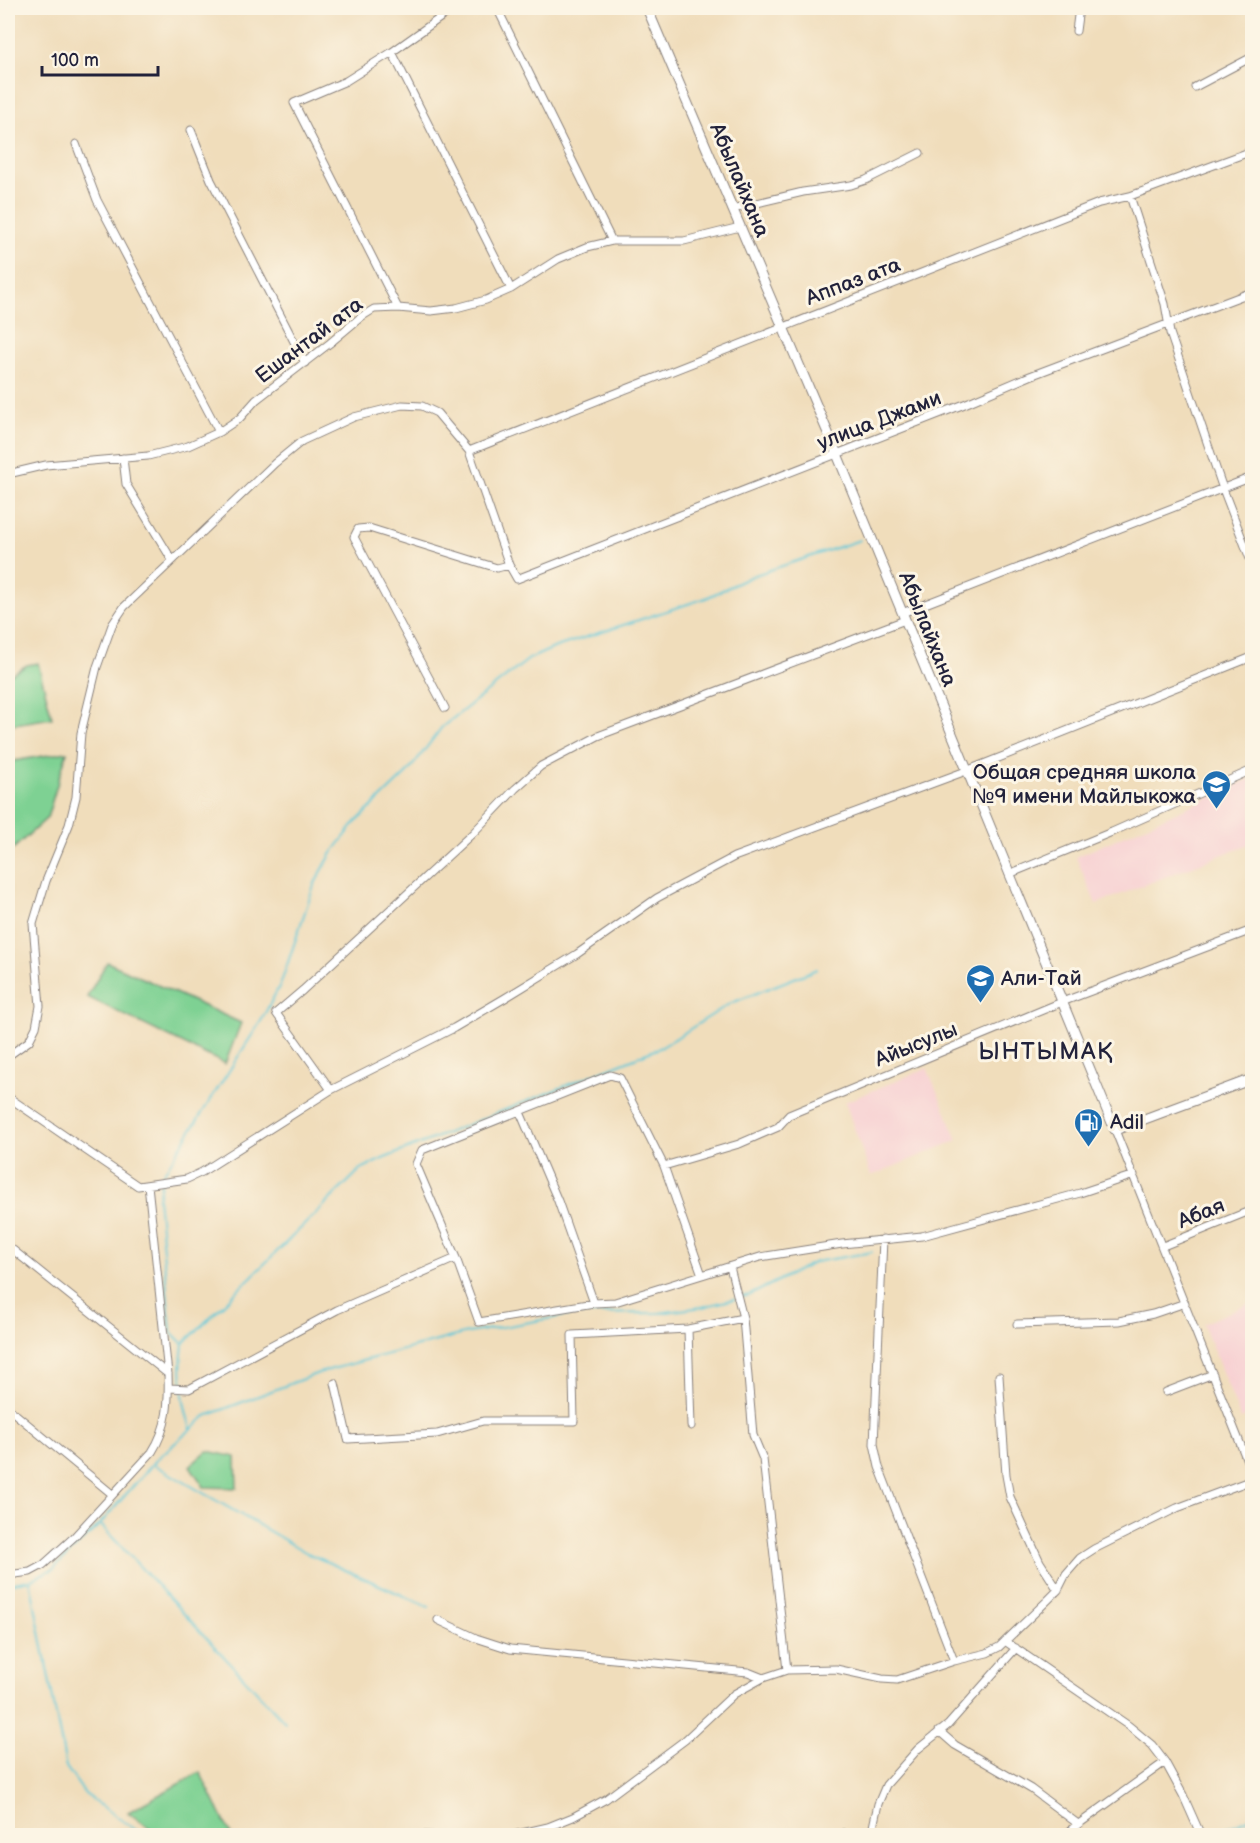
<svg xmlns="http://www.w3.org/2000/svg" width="1260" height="1843" font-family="'Balsamiq Sans',sans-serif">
	<rect width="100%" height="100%" fill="#fcf5e5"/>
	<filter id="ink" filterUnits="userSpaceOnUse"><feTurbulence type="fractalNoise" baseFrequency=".0167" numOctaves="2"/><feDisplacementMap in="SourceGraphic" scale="12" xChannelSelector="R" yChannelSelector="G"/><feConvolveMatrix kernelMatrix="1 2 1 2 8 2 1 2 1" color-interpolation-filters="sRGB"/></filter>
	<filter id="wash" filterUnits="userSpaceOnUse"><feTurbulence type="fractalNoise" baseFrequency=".008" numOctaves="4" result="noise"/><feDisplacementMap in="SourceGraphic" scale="24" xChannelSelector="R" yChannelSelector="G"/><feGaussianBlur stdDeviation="1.35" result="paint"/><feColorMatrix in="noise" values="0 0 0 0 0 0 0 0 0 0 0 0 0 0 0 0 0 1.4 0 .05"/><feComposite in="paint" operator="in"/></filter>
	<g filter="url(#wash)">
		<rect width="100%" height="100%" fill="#f0ddbb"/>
		<!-- built -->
		<path fill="#f7cfd2" d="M1252 778V843L1096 904 1076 857Z
			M927 1068 958 1140 871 1176 845 1102Z
			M1252 1302V1414L1241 1419 1203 1324Z"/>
		<!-- green -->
		<path fill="#7ed193" stroke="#507a67" stroke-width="1.5" d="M38 663 52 718 8 725V676L27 665Z
			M67 752 47 818 12 850 8 836V762Z
			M107 962 241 1023 225 1064 87 997Z
			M207 1451 236 1457 237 1488 204 1487 190 1466Z
			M200 1772 231 1835H159L128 1812Z"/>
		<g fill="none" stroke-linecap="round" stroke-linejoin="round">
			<!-- stream -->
			<path stroke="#5dc7d8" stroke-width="2" d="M741 1297 750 1295 815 1262 872 1252
				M183 1344 171 1332 158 1198 163 1174 261 1021 281 983 314 885 332 853 356 822 408 772 442 727 529 659 556 647 706 598 752 576 860 540
				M191 1429C182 1402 179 1372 183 1344L361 1169 385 1158 662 1047 729 1004 817 969
				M153 1464 307 1553 429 1607
				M100 1524 285 1722
				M30 1580 66 1767 85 1794 144 1836
				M8 1584 30 1580 53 1569 100 1524 157 1459 206 1416 321 1372 463 1334 575 1314 659 1313 702 1307 735 1299
				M1211 1836 1252 1817"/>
		</g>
	</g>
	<g filter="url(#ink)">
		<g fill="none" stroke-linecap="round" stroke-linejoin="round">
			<defs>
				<path id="street" d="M497 8 612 241
					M1076 31 1079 8
					M392 52 511 289
					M1195 87 1252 57
					M191 130 211 180 305 363
					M76 144 97 200 219 432
					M1130 196 1165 304 1170 333 1223 489 1252 564
					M732 209 803 192 851 185 866 180 920 153
					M398 308 294 103 346 81 392 52 454 8
					M469 451 1099 203 1130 196 1252 151
					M123 458 126 484 172 560
					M8 474 46 465 148 456 188 446 219 432 240 418 256 400 330 343 361 317 374 309 398 308 431 311 456 308 486 300 511 289 558 259 587 247 612 241H684L740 227
					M902 613 1252 477
					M445 708 354 537 358 529 369 528 497 568 509 565
					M1009 874 1112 832 1252 770
					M8 1056 29 1041 36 1027 40 1006 33 924 46 881 69 825 76 797 81 733 97 667 112 625 124 607 275 463 302 441 354 417 402 405 422 406 437 413 469 451 509 565 517 579 962 405 1030 376 1252 292
					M331 1090 276 1013 303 990 474 832 515 789 541 766 598 736 905 620
					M8 1097 138 1186 187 1179 202 1172 331 1090 454 1028 505 998 577 954 657 898 734 857 966 771 1252 657
					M520 1112 558 1201 594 1303
					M1115 1130 1252 1473
					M664 1166 739 1144 778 1127 789 1115 1062 1002 1252 930
					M883 1239 874 1444 879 1467 954 1661
					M8 1246 168 1374
					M1163 1246 1252 1210
					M702 1275 664 1166 620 1078 610 1075 422 1150 416 1164 456 1258 479 1322 594 1303 615 1302 760 1257 842 1244 922 1236 1080 1193 1134 1175
					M743 1318 753 1435 763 1459 787 1670
					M1017 1324 1119 1321 1153 1314 1185 1303
					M688 1329 691 1426
					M999 1376 1006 1475 1010 1497 1040 1562 1058 1590
					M335 1383 348 1439 437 1434 483 1421H574L572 1335 688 1329 743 1318 730 1267
					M169 1388 189 1389 337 1310 456 1258
					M1166 1392 1213 1374
					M8 1408 112 1494
					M8 1575 30 1572 43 1565 74 1537 152 1452C168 1427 169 1402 168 1374L148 1185
					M438 1620 476 1638 510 1649 748 1672 763 1678
					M1005 1641 1129 1726 1152 1745 1165 1762 1183 1795 1199 1831
					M939 1731 955 1745 1031 1789 1078 1824
					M843 1833 847 1836
					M368 1836 384 1834 452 1836
					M509 1836 548 1827 573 1817 606 1799 685 1740 734 1694 763 1678 787 1670 836 1669 882 1679 897 1680 954 1661 987 1653 999 1647 1048 1600 1058 1590 1066 1574 1080 1558 1094 1549 1177 1508 1252 1480
					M871 1836 878 1804 886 1785 918 1749 948 1725 1016 1648
					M1062 1836 1165 1762"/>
				<path id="secondary" d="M647 8 837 454 1115 1130 1252 1079"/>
			</defs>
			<!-- street casing -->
			<use href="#street" stroke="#89807b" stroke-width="9"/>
			<!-- secondary casing -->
			<use href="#secondary" stroke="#89807b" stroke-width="11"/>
			<!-- street -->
			<use href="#street" stroke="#fff" stroke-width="7"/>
			<!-- secondary -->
			<use href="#secondary" stroke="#fff" stroke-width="9"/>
		</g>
	</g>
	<!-- icons -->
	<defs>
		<symbol id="school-pin" viewBox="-11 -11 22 30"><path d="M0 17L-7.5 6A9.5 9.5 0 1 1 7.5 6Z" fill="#1f6fb2" stroke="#fcf5e5"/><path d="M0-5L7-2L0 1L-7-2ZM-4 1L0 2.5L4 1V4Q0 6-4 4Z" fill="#fff"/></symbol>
		<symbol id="fuel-pin" viewBox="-11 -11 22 30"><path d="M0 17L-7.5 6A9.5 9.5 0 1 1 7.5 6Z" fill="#1f6fb2" stroke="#fcf5e5"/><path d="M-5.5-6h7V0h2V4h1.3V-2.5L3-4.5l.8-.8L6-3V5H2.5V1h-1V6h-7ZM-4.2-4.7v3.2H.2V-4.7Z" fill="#fff"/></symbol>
	</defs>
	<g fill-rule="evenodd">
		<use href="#school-pin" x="1200" y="768" width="33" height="45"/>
		<use href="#school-pin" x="964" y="962" width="33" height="45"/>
		<use href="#fuel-pin" x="1072" y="1106" width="33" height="45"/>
	</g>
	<g text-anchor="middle" stroke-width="6" stroke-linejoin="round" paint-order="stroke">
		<!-- street labels -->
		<g font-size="21" fill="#22223b" stroke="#fcf5e5">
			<text transform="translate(740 180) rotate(67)" y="7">Абылайхана</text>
			<text transform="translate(853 281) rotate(-21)" y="7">Аппаз ата</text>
			<text transform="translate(309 340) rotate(-37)" y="7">Ешантай ата</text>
			<text transform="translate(879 420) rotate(-21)" y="7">улица Джами</text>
			<text transform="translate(928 629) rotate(68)" y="7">Абылайхана</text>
			<text transform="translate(916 1044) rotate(-22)" y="7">Айысулы</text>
			<text transform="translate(1201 1213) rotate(-22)" y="7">Абая</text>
		</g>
		<!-- poi labels -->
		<g font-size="21" fill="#22223b" stroke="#fcf5e5" text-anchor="start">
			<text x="1196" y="779" text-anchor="end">Общая средняя школа<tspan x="1196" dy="24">№9 имени Майлыкожа</tspan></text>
			<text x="1001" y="985">Али-Тай</text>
			<text x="1110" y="1129">Adil</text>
		</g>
		<!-- quarter labels -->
		<g font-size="24" letter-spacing="1.5" fill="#22223b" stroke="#fcf5e5">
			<text x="1046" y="1059">ЫНТЫМАҚ</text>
		</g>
	</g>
	<!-- margin -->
	<rect width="1260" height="1843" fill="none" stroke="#fcf5e5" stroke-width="30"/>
	<!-- scale -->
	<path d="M42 66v9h116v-9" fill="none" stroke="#22223b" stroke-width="3"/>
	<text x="51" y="66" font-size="18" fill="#22223b" stroke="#fcf5e5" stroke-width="4.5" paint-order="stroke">100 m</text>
</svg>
